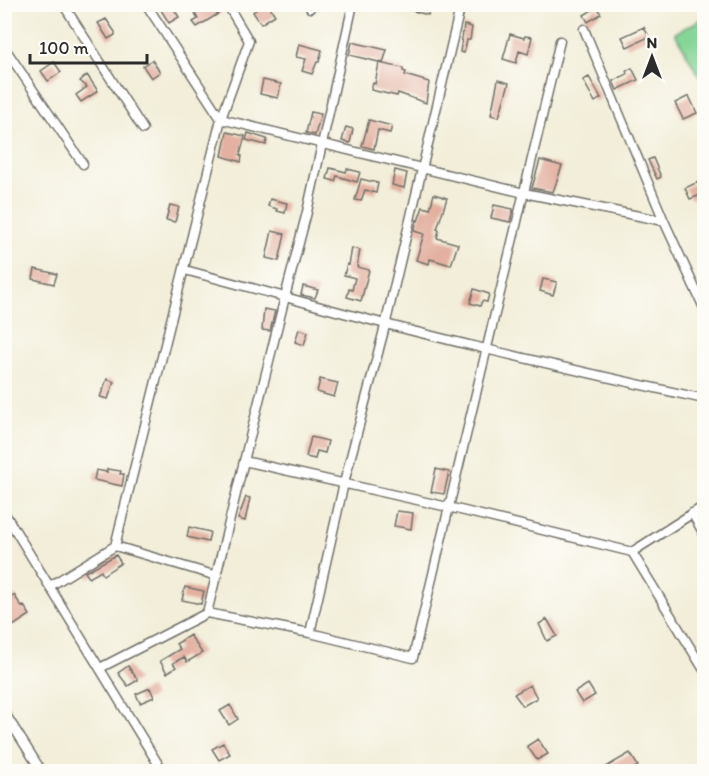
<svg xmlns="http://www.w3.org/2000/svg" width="709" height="776" font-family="Itim,sans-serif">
	<rect width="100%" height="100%" fill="#fdfcf7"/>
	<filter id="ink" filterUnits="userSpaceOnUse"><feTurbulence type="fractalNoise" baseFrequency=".0167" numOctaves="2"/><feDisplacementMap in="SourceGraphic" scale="12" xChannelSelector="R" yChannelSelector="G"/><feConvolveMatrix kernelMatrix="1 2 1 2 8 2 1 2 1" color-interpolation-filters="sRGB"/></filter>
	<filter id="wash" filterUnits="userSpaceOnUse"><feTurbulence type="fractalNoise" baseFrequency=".008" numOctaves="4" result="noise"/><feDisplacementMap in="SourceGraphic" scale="24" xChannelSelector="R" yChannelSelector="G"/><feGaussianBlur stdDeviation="1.35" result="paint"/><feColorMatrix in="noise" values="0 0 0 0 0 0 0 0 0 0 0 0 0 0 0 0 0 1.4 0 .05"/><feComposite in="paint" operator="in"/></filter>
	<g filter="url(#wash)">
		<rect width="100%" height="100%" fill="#f2eed9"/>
		<!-- green -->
		<path fill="#83d596" stroke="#578060" stroke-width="1.5" d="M704 18V85L675 33Z"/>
		<g id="blocks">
			<!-- building -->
			<path fill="#e3b0a1" d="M171 4 179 17 169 23 161 10Z
				M211 4H219L223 11 197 27 193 22 198 19 195 14Z
				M264 4H268L275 15 261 24 253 12Z
				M415 4H431L428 15 413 11Z
				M597 7 601 14 588 22 584 15Z
				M106 19 115 32V35L108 39 98 23Z
				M464 25 472 27 470 40H467L464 53 460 52Z
				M644 27 649 37 627 47 622 37Z
				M510 34 524 38 525 36 532 37 528 54 519 51 516 63 503 59Z
				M352 42 387 50 383 63 349 55Z
				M299 44 322 50 319 62H317L312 74 302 71 306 59 296 57Z
				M152 60 160 72 151 78 143 66Z
				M54 62 61 72 48 81 41 71Z
				M379 63 403 68V71L406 72 405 75 429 82 426 103 398 93 397 96 371 90 373 83 375 84Z
				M632 68 638 80 617 90 613 81 627 74 626 71Z
				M87 75 98 91 81 102 76 95 87 87 80 81Z
				M589 77 601 98 595 102 583 80Z
				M263 80 281 84 278 98 260 94Z
				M498 80 509 83 499 117 491 115Z
				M689 96 697 113 683 119 675 103Z
				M311 112 321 114 315 135 306 133Z
				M369 120 392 126 390 133 378 130 374 149 362 146Z
				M346 127 353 129 350 143 342 141Z
				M227 132 245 136 240 155 242 156 241 162 222 156Z
				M248 133 267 139 266 145 246 140Z
				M653 158 661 177 657 179 648 160Z
				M540 160 562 166 553 192 532 188Z
				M330 168 346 172 347 169 360 172 357 182 337 176 335 181 327 179Z
				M395 170 407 173 404 188 392 185Z
				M361 179 378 183 376 193 365 190 361 201 355 200Z
				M698 182 703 194 690 199 685 188Z
				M434 194 447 198 437 229 439 230 437 238 458 244 451 265 430 259 429 264 416 260 424 234 414 231 417 220 418 221 423 207 430 209Z
				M270 199 287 203 285 213 277 211V209L268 206Z
				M170 205 179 207 175 222 166 220Z
				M494 205 513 209 510 222 491 218Z
				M272 231 285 234 279 261 266 258Z
				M352 248 360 250 357 267 369 270 361 301 347 297 349 289 352 290 355 278 344 275 347 264 349 265Z
				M35 269 57 274 54 284 33 279Z
				M543 279 557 282 553 295 540 291Z
				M303 286 318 290 315 298 301 295Z
				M474 289 489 294 487 302 482 301 480 306 470 303Z
				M264 309 275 311 270 331 262 330Z
				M299 329 308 332 304 345 295 342Z
				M107 379 114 382 108 399 100 397Z
				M320 379 338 383 334 397 317 392Z
				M311 437 328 441 325 453 317 451 315 459 306 457Z
				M107 469 121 471 120 474H124L122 486 94 480 96 470 107 472Z
				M436 469 449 472 444 494 431 492Z
				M246 497 250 498 245 521 238 519Z
				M397 511 413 513 411 529 394 526Z
				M189 527 210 532 208 542 187 537Z
				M116 555 121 563 103 575 101 571 89 578 85 572Z
				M185 587 204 591 201 604 182 600Z
				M14 595 22 607 24 606 30 615 13 626 4 612V600Z
				M547 619 557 636 547 641 539 624Z
				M190 635 202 653 187 662 184 657 173 663 176 667 167 673 160 661 180 649 176 644Z
				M128 666 138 680 128 686 118 673Z
				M588 684 595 695 582 703 575 692Z
				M530 685 537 698 523 706 514 694Z
				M150 688 154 697 140 703 136 694Z
				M230 705 238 719 229 725 220 711Z
				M538 739 548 754 537 760 527 746Z
				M223 743 230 754 219 760 212 749Z
				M630 753 638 766 629 771H608L606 767Z"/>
		</g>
	</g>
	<g filter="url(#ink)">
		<use href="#blocks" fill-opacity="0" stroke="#716f68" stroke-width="1.5"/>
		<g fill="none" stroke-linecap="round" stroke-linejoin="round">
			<defs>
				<path id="minor" d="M63 4 143 129
					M146 4 221 119 524 193 664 221
					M308 4 310 8
					M584 29 664 221 704 308
					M4 47 83 164
					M185 270 285 297 307 212 353 4
					M704 399C564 368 424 336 285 297L244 461 448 507 632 552 704 506
					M4 512 163 772
					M692 513 704 534
					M115 546 217 576
					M632 552 704 670
					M50 586 115 546 221 119 249 41 227 4
					M207 613 244 461
					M310 633 344 483 385 326 461 4
					M100 668 207 613 310 633 413 658 560 41
					M4 712 42 772"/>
			</defs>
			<!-- minor casing -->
			<use href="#minor" stroke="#716f68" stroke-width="11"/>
			<!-- minor -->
			<use href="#minor" stroke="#fff" stroke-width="8"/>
		</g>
	</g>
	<!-- margin -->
	<rect width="709" height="776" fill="none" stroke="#fdfcf7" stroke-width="24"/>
	<!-- north arrow -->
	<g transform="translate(652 57)" stroke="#fdfcf7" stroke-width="4.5" paint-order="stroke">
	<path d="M0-4.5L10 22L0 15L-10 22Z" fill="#2b2b2b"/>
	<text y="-9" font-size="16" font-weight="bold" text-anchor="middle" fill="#2b2b2b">N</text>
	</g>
	<!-- scale -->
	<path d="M30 54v9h117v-9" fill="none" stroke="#2b2b2b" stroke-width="3"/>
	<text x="39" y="54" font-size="18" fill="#2b2b2b" stroke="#fdfcf7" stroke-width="4.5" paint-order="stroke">100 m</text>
</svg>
